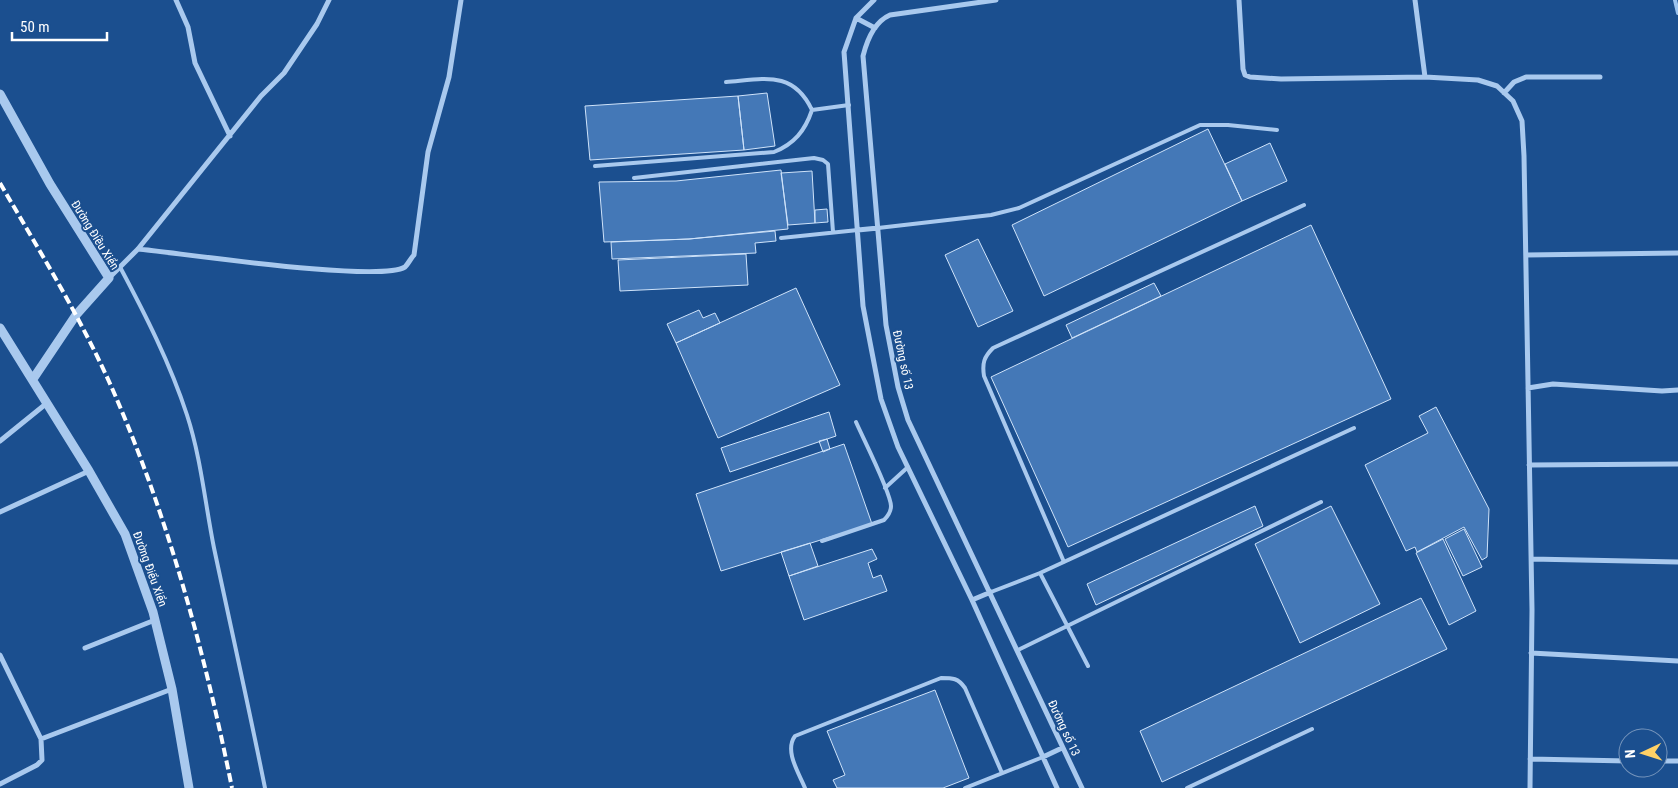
<svg xmlns="http://www.w3.org/2000/svg" width="1678" height="788" font-family="'Roboto Condensed',sans-serif">
	<rect width="100%" height="100%" fill="#1b4f8f"/>
	<g fill="none" stroke-linecap="round" stroke-linejoin="round">
		<!-- stream -->
		<path stroke="#9cc4f0" stroke-width="4" d="M1675 0 1678 13"/>
	</g>
	<!-- building -->
	<path fill="#4478b7" stroke="#cfe3fa" d="M767 93 775 146 744 150 738 96Z
		M738 96 744 150 590 160 585 106Z
		M1208 129 1242 201 1044 296 1012 225Z
		M1270 143 1287 181 1242 201 1225 164Z
		M781 170 788 229 689 239 604 242 599 182 676 181Z
		M812 171 815 223 788 225 781 173Z
		M827 209 828 222 815 223V210Z
		M1311 225 1391 399 1068 547 991 377Z
		M775 231 776 241 755 243 756 253 612 259 611 242 689 239Z
		M978 239 1013 311 978 327 945 255Z
		M746 254 748 285 620 291 618 260Z
		M1154 283 1161 296 1072 338 1066 325Z
		M796 288 840 385 718 438 676 343Z
		M699 310 703 318 715 313 720 323 676 343 667 324Z
		M1436 407 1489 509 1487 557 1482 560 1464 527 1417 552 1415 547 1406 551 1365 465 1428 433 1419 416Z
		M829 412 836 436 730 472 721 448Z
		M827 439 830 449 823 452 819 441Z
		M844 444 872 524 721 571 696 494Z
		M1255 506 1263 526 1096 605 1087 584Z
		M1331 506 1380 604 1300 643 1255 544Z
		M1464 529 1482 567 1463 576 1445 539Z
		M1443 539 1476 611 1449 625 1416 553Z
		M810 543 818 566 789 576 781 552Z
		M872 549 877 559 868 563 873 578 881 575 887 591 804 620 789 576Z
		M1421 598 1447 649 1162 782 1140 731Z
		M935 690 969 778 943 788H837L833 780 845 775 827 731Z"/>
	<g fill="none" stroke-linecap="round" stroke-linejoin="round">
		<!-- service -->
		<path stroke="#a9c9ee" stroke-width="4" d="M812 110 849 105
			M595 166 774 152C794 144 805 131 812 110 793 70 764 79 726 82
			M634 178 814 158 823 160 828 164 833 232
			M878 228 991 215 1019 208 1200 125H1228L1277 130
			M781 238 858 230
			M120 267C145 314 170 363 187 415 201 458 205 503 214 548 231 628 249 708 265 788
			M885 488 908 467
			M822 541 884 520C888 516 891 512 891 506 891 493 863 438 856 422
			M1064 562 984 376C982 363 984 357 993 348L1304 205
			M1040 573 1088 666
			M991 592 1040 573 1354 428
			M1018 650 1321 502
			M805 788C799 773 784 751 795 736L941 678C953 678 958 678 965 688L1002 773
			M965 788 1043 757
			M1187 788 1312 729"/>
		<!-- minor -->
		<path stroke="#a9c9ee" stroke-width="5" d="M176 0 188 27 195 63 230 136
			M874 0 856 18 844 52 863 306 881 399 898 447 972 600 1057 788
			M996 0 890 15C874 22 867 40 863 56L886 325 898 387 908 420 1082 788
			M1239 0 1243 69 1245 75 1250 77 1281 79 1425 77 1478 80 1497 86 1513 101 1522 121 1524 156 1532 610 1530 788
			M1415 0 1425 77
			M856 18 875 28
			M1504 93 1514 82 1526 77H1600
			M858 230 878 228
			M138 249C180 253 378 283 405 267 408 264 411 258 414 255L428 152 449 77 461 0
			M1526 255 1678 253
			M109 278 138 249 261 96 284 73 317 24 329 0
			M1528 388 1553 384 1662 391 1678 390
			M0 441 47 403
			M1529 465 1678 464
			M0 512 89 471
			M1531 559 1678 562
			M972 600 991 592
			M85 648 155 620
			M1531 653 1678 661
			M0 655 41 739
			M1043 757 1062 748
			M1530 759 1628 761
			M1658 761H1678
			M0 784 37 765 42 760 41 739 172 689"/>
		<!-- tertiary -->
		<path stroke="#a9c9ee" stroke-width="9" d="M0 94 50 184 109 278 76 315 33 379
			M0 328 89 471 125 534 153 612 172 689 189 788"/>
		<!-- rail -->
		<path stroke="#fff" stroke-width="4" stroke-dasharray="9 4" stroke-linecap="butt" d="M0 183C40 252 83 321 115 395 169 520 205 654 232 788"/>
	</g>
	<g text-anchor="middle" stroke-width="4" stroke-linejoin="round" paint-order="stroke">
		<!-- street labels -->
		<g font-size="12" fill="#fff" stroke="#1b4f8f">
			<text transform="translate(95 235) rotate(58)" y="4">Đường Điều Xiển</text>
			<text transform="translate(903 360) rotate(78)" y="4">Đường số 13</text>
			<text transform="translate(150 569) rotate(70)" y="4">Đường Điểu Xiển</text>
			<text transform="translate(1064 728) rotate(65)" y="4">Đường số 13</text>
		</g>
	</g>
	<!-- north arrow -->
	<g transform="translate(1643 753) rotate(266)"><circle r="24" fill="#1b4f8f" stroke="#7695bc"/>
	<path d="M0-4L9 19L0 12L-9 19Z" fill="#ffd166"/>
	<text y="-8" font-size="14" font-weight="bold" text-anchor="middle" fill="#ffffff">N</text>
	</g>
	<!-- scale -->
	<path d="M12 32v8h95v-8" fill="none" stroke="#ffffff" stroke-width="2.5"/>
	<text x="20" y="32" font-size="15" fill="#ffffff" stroke="#1b4f8f" stroke-width="4" paint-order="stroke">50 m</text>
</svg>
